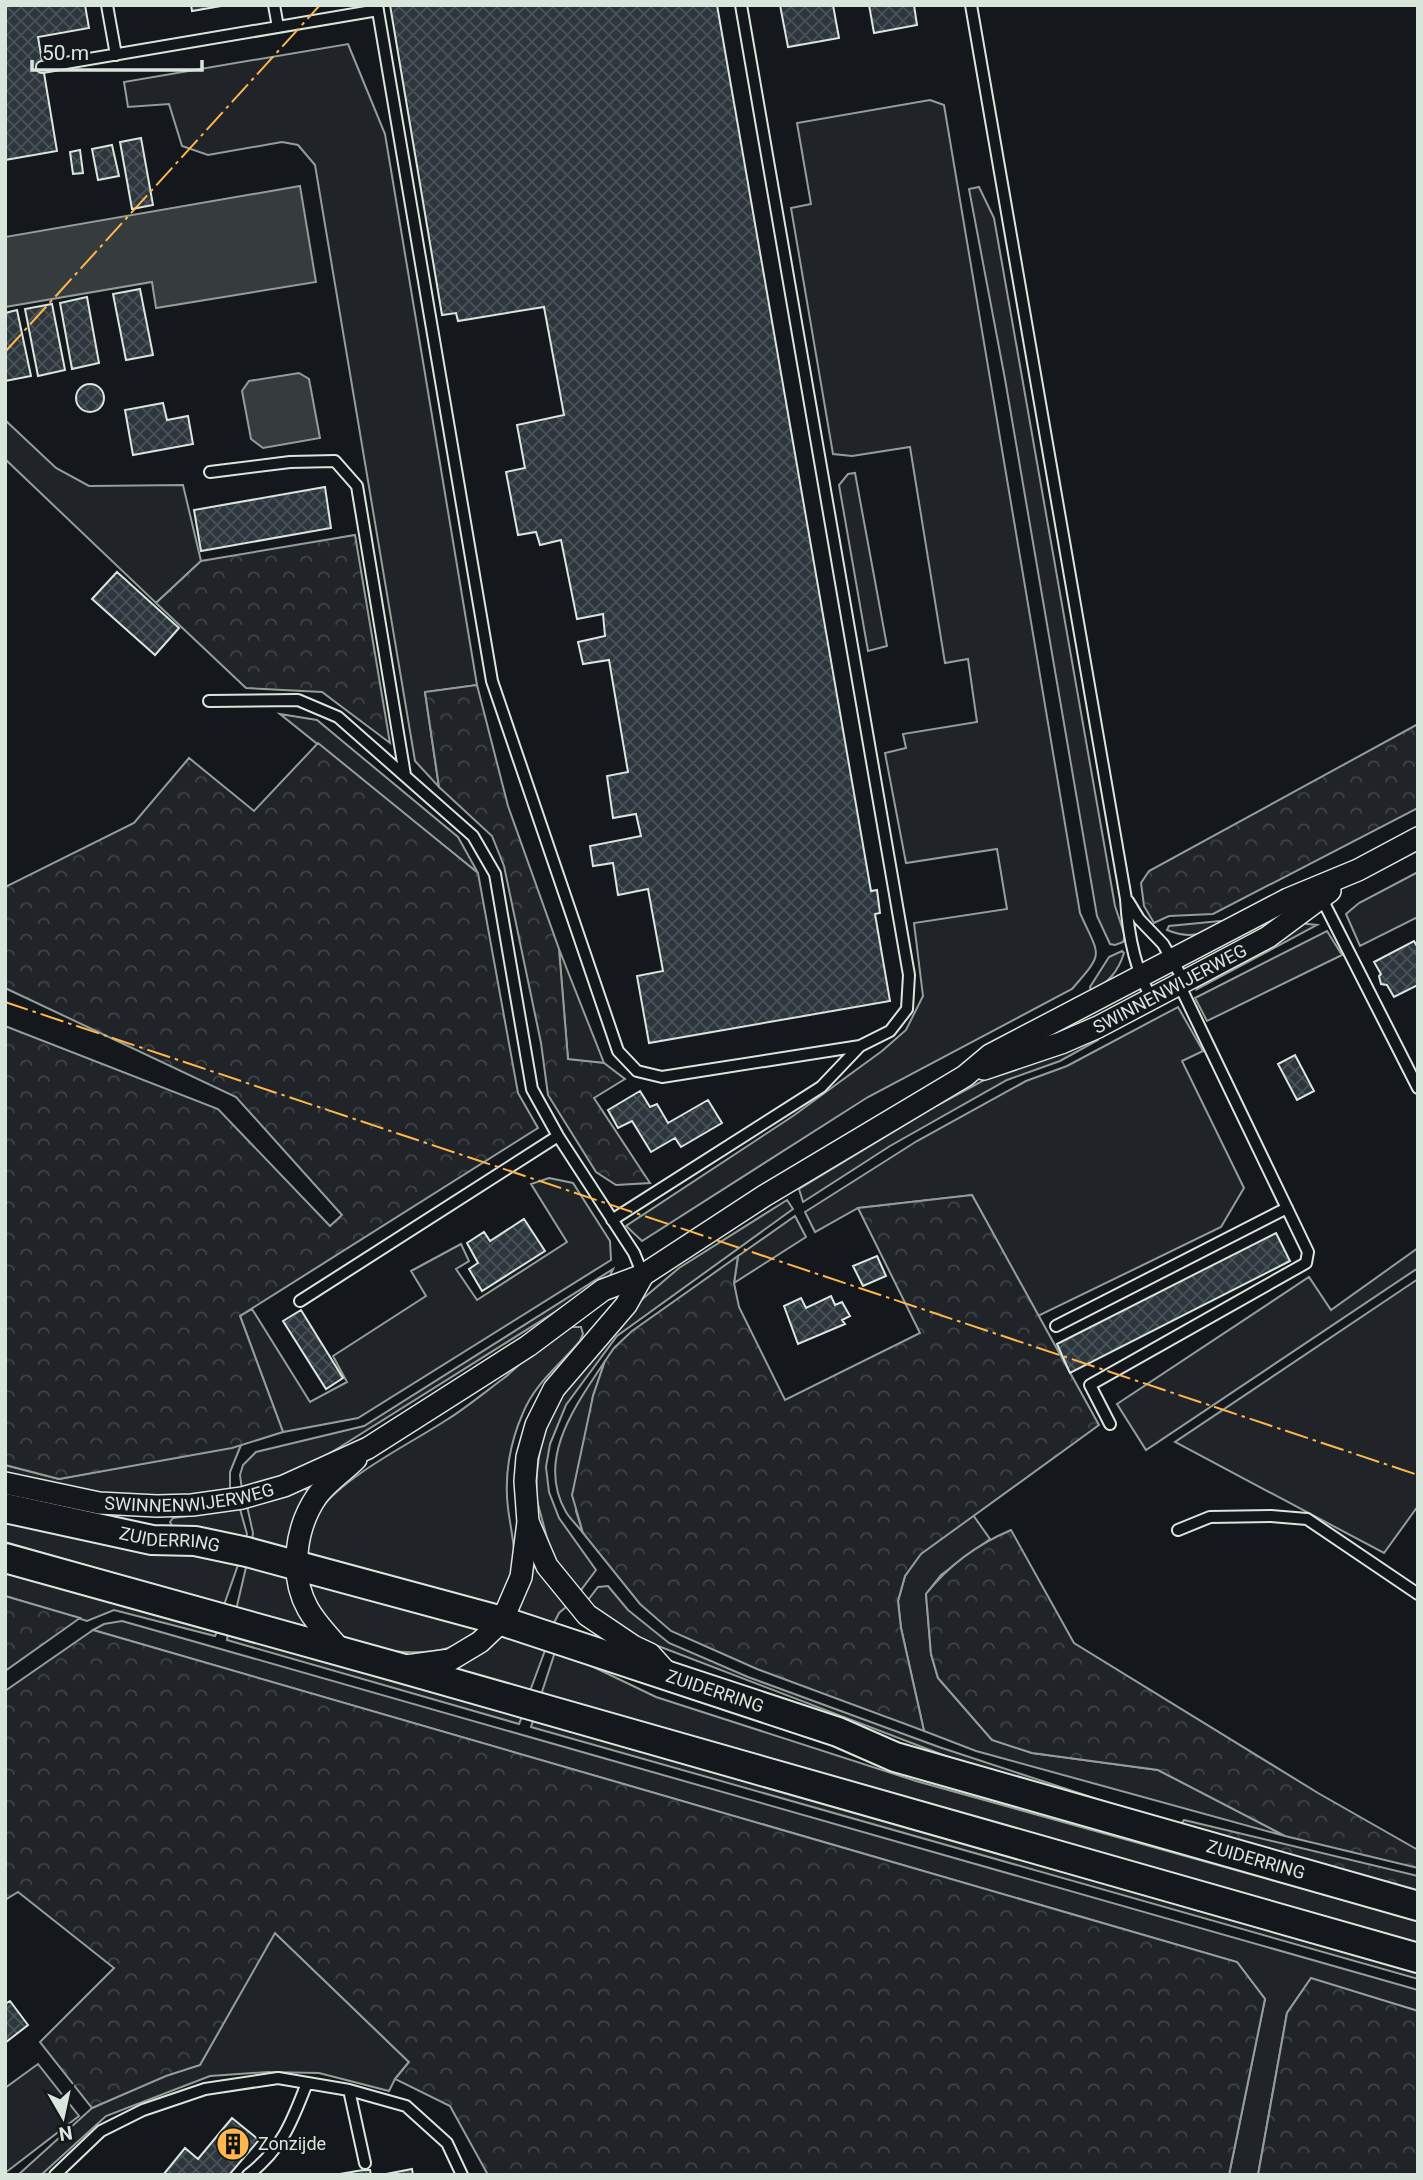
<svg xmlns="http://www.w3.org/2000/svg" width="1423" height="2180" font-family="Roboto,sans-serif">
	<defs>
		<pattern id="forest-crowns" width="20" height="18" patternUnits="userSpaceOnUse" patternTransform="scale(1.75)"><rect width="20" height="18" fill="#202428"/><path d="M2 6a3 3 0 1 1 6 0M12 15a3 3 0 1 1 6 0" fill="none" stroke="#404447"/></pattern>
		<pattern id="building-cross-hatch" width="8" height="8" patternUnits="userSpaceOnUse" patternTransform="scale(1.75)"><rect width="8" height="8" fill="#2c363c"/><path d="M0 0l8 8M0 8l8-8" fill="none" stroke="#4a5358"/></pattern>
	</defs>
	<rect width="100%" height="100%" fill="#14181c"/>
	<!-- grass -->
	<path fill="#202428" stroke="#939e99" stroke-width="2" d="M348 44 385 134 477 685 425 692 439 787 415 761 315 165 298 145 282 142 208 155 182 146 169 104 128 107 124 82Z
		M930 100 944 105 1080 913C1100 958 1105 951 1072 989L868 1097 642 1241 626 1226 793 1116 882 1051 906 1030 923 996 914 923 1007 909 997 849 906 863 885 753 906 748 903 734 977 722 968 659 945 663 910 447 852 456 833 454 791 208 811 204 797 123Z
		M979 187 994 218 1115 906 1125 936 1123 942 1115 945 1110 944 1097 916 1005 379 969 189Z
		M5 420 56 468 89 486 183 485 201 561 156 603 5 459Z
		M855 473 887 646 868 651 839 485 848 474Z
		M280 714 317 720 458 837 478 873Z
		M1418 872V917L1360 946 1346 914 1359 903Z
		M1220 921 1223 924C1202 935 1189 939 1167 930L1169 926Z
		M1298 923 1317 925 1197 989 1201 979Z
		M1327 931 1342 955 1207 1021 1195 998Z
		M559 949 604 1063 568 1060Z
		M1122 951 1124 953C1118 972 1108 983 1091 992L1090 987 1109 957Z
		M1178 1007 1203 1051 1182 1061 1244 1188 1221 1227 1038 1316 972 1195 858 1208 815 1232 805 1212 917 1141 1026 1081 1067 1066Z
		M1097 1035 1098 1040 1060 1061 1007 1080 890 1146 803 1202 799 1189 936 1106 986 1079Z
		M549 1178 573 1183 610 1241 611 1260 358 1418 283 1432 240 1316 252 1309 310 1402 347 1382 333 1356 426 1296 411 1271 461 1244 469 1261 456 1269 477 1300 567 1242 531 1184Z
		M787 1200 793 1209 617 1336 566 1405 550 1444 546 1467 549 1492 559 1518 596 1570 578 1594 553 1560 536 1497 537 1473 541 1441 551 1415 574 1376 639 1302 679 1268Z
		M795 1216 806 1237 734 1283 738 1256Z
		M1418 1248V1268L1146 1450 1117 1404 1309 1277 1331 1310Z
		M613 1269 609 1278 340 1447 303 1469 242 1490 240 1475 243 1465 256 1452 364 1426Z
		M1418 1279V1506L1384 1553 1175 1442Z
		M572 1327H581L583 1334 580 1341C560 1365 535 1383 523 1413 510 1442 504 1476 508 1508 511 1533 519 1559 511 1584 508 1593 501 1603 496 1613L306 1560C309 1542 311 1525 321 1509 344 1476 413 1442 448 1419 467 1407 485 1392 504 1378 525 1362 545 1334 572 1327Z
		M605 1361 593 1396 576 1511 583 1533C578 1526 570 1519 566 1512 535 1458 577 1404 605 1361Z
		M241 1445 230 1472V1492C153 1507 81 1492 5 1478V1465L59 1479Z
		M303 1488 307 1490 308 1495 286 1555 251 1546 253 1533 247 1506Z
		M240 1509 247 1534 244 1544 173 1528 170 1522 173 1518Z
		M973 1515 990 1539 941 1575 926 1594 931 1654 938 1678 992 1740 1032 1753 1158 1770 1285 1836 976 1751 924 1731 901 1628 898 1601 905 1576 920 1554Z
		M5 1518 239 1562 224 1605 5 1542Z
		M247 1563 291 1571 310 1631 236 1610Z
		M534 1567 541 1569 566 1607 559 1613 551 1629 512 1616Z
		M5 1570 218 1630 215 1636 114 1610 87 1621 5 1596Z
		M304 1574 485 1625C474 1632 461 1644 448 1648 416 1657 355 1652 330 1627 316 1613 310 1592 304 1574Z
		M608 1586 628 1610 669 1643 748 1677 939 1747 1179 1826 977 1768 632 1636 585 1604 598 1587Z
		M122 1621 1418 1990V2011L1311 1979 1287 2013 1258 2175H1229L1265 1999 1237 1962 93 1630 104 1624Z
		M503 1631 547 1645 530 1691 451 1671 475 1657Z
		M228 1633 522 1717 519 1724 227 1640Z
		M556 1649 656 1697 916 1781 1418 1921V1945L540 1698Z
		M533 1721 1418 1971V1979L531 1727Z
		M274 1932 409 2062 395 2079 389 2091 319 2073 268 2072 210 2076 106 2116 41 2175H18L92 2108 166 2075 200 2065Z
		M38 2064 79 2116 5 2173V2088Z"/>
	<!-- forest -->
	<path fill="url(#forest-crowns)" stroke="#939e99" stroke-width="2" d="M355 535 390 743 322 692 246 688 156 603 201 561Z
		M477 685 508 806 559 949 568 1059 604 1063 625 1079 594 1098 650 1183 616 1185 596 1172 548 1095 541 1043 504 866 492 836 439 787 425 692Z
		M1418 724V808L1213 914 1169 916 1154 923 1144 906 1141 883 1149 871Z
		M318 743 478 873 518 1093 538 1128 240 1316 283 1432 232 1448 59 1479 5 1465V1026L218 1109 330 1226 342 1215 236 1097 5 988V887L134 823 189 758 254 811Z
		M972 1195 1099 1425 921 1554 905 1576 898 1601 901 1628 924 1731 757 1669 671 1631 640 1604 583 1533 572 1495 593 1396 605 1361 614 1348 632 1331 738 1256 734 1283 739 1307 785 1400 920 1333 858 1208Z
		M1011 1530 1074 1643 1318 1793 1418 1850V1868L1285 1836 1158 1770 1032 1753 992 1740 938 1678 931 1654 926 1594C948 1566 978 1544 1011 1530Z
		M5 1596 80 1618 5 1671Z
		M93 1630 1237 1962 1265 1999 1229 2175H488L450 2106 395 2079 409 2062 275 1933 200 2065 166 2076 92 2108 40 2042 114 1968 18 1892 5 1900V1691Z
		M1184 1820 1418 1876V1893L1180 1826Z
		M1311 1978 1418 2011V2175H1258L1287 2013Z"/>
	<!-- water -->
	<path fill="#363b3e" stroke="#939e99" stroke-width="2" d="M300 186 316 282 156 308 152 282 5 307V237Z
		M299 373 309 379 320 438 263 448 251 439 242 391 249 381Z"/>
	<!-- building -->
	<path fill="url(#building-cross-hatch)" stroke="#d8e6dc" stroke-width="2" d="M5 5H85L89 28 38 37 57 151 5 160Z
		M191 5H227L192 11Z
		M390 5H717L871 891 877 890 880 913 875 914 890 1001 649 1043 637 976 663 971 648 889 618 895 613 863 593 866 590 846 641 836 636 814 613 818 607 776 628 772 609 660 583 664 578 642 605 636 603 614 577 619 561 540 540 545 536 532 518 535 506 472 525 468 517 425 564 415 544 307 458 321 456 313 442 315Z
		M780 5H833L839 38 788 47Z
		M869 5H914L917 25 874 33Z
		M141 138 153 205 132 209 120 142Z
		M112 145 119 176 98 180 92 149Z
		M80 150 83 173 73 174 70 152Z
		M140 289 153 355 126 360 113 294Z
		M87 297 99 363 72 369 60 303Z
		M52 304 65 370 38 376 25 309Z
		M17 310 31 376 5 381V313Z
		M76 398a14 14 0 1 1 28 0a14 14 0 1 1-28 0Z
		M163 403 167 420 188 416 193 444 133 455 125 410Z
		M325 487 331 528 201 551 194 510Z
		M117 572 179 628 155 655 92 599Z
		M1414 941 1418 948V985L1394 997 1387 985 1381 984 1379 976 1381 974 1374 962Z
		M1295 1055 1314 1091 1297 1100 1278 1064Z
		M640 1091 650 1107 657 1104 668 1123 708 1100 722 1123 681 1147 675 1138 651 1152 632 1121 618 1128 608 1110Z
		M524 1219 545 1251 482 1291 469 1269 478 1263 467 1243 484 1232 490 1241Z
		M1276 1233 1290 1261 1070 1373 1057 1344Z
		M877 1256 886 1276 863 1286 853 1266Z
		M831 1296 835 1305 842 1302 850 1316 842 1320 845 1324 798 1344 784 1306 801 1298 806 1308Z
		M301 1310 343 1378 326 1389 283 1321Z
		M10 2001 28 2025 5 2043V2004Z
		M232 2118 259 2140 229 2175H163L185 2148 198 2159Z
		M412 2169 413 2175H381Z
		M363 2170H370L371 2175H334Z"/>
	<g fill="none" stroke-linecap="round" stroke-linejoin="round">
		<defs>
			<path id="lane" d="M107 5 116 55
				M274 5 278 27
				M377 5 492 681 618 1051 637 1071 662 1077 860 1046 890 1031 907 1009 909 975 741 5
				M971 5 1126 899C1128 934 1134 968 1152 999
				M42 67 378 10
				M210 472 290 462 335 461 357 486 405 775
				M209 701 298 700 338 717 473 836 495 874 532 1089 558 1136 634 1253 643 1275
				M1321 897 1418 1088
				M1128 901 1139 919 1163 944 1184 981
				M612 1220 821 1087 860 1046
				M300 1301 558 1136
				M1056 1326 1287 1208
				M1110 1424 1090 1385 1306 1263 1308 1252 1179 984
				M1178 1530 1210 1517 1271 1516 1307 1519 1418 1594
				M349 2090 365 2163
				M55 2175 101 2131 143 2110 205 2089 278 2078 349 2090 406 2106 447 2143 462 2175
				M248 2175C282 2149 292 2122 307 2083"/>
			<g id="street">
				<path id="s1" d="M984 1069 1061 1043 1098 1027 1268 937 1330 891"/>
				<path id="s2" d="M5 1483 99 1503 157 1506 192 1505 242 1498 284 1486 368 1448 528 1346 603 1290 643 1275 764 1196 965 1076 990 1055 1288 899 1358 870 1418 838"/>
				<path d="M529 1524 547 1566 587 1615 633 1646 650 1654 669 1675"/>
				<path d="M342 1652C331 1638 317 1625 308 1609 289 1575 295 1528 317 1496 327 1482 344 1471 356 1459"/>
				<path d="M406 1666 450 1660 480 1642 502 1621 521 1577 528 1522 525 1481 527 1457 536 1425 554 1389 626 1305 643 1275"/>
			</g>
			<g id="secondary">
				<path id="s3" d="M5 1508 152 1540 195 1541 247 1552 502 1621 838 1732 895 1757 1418 1906"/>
				<path d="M5 1558 397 1667 1418 1958"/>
			</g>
		</defs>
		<!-- lane casing -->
		<use href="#lane" stroke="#d8e6dc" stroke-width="14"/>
		<!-- street casing -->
		<use href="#street" stroke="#d8e6dc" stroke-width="24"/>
		<!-- secondary casing -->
		<use href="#secondary" stroke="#d8e6dc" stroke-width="32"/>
		<!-- lane -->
		<use href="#lane" stroke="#14181c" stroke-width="10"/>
		<!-- street -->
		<use href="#street" stroke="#14181c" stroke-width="21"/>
		<!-- secondary -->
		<use href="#secondary" stroke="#14181c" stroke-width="28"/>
		<!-- power -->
		<path stroke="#ffb74d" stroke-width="2" stroke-dasharray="24 5 3.5 5" stroke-linecap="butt" d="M5 352 320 5
			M5 1002 1418 1475"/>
	</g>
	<!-- icons -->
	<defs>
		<symbol id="building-disc" viewBox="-11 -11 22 22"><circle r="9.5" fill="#ffb74d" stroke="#14181c"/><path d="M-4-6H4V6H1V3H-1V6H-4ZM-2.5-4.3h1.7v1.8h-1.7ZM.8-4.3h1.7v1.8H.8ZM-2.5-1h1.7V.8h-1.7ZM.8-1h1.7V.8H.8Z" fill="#111"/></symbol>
	</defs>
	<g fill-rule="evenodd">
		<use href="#building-disc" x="214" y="2125" width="38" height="38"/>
	</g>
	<g text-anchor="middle" stroke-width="5" stroke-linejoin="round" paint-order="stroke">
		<!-- street labels -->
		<g font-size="18" fill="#d8e6dc" stroke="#14181c">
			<text dy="6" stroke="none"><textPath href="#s1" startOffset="203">SWINNENWIJERWEG</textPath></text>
			<text dy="6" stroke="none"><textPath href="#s2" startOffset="187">SWINNENWIJERWEG</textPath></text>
			<text dy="6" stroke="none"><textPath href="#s3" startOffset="168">ZUIDERRING</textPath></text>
			<text dy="6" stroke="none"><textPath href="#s3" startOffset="735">ZUIDERRING</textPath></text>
			<text dy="6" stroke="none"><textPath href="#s3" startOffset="1302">ZUIDERRING</textPath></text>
		</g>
		<!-- poi labels -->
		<g font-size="18" fill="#d8e6dc" stroke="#14181c" text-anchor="start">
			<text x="258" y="2150">Zonzijde</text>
		</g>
	</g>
	<!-- border -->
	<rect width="1423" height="2180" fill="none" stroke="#d8e6dc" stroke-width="14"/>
	<!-- north arrow -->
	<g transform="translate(63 2117) rotate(171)" stroke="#14181c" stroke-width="5" paint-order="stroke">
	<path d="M0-5L12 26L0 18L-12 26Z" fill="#d8e6dc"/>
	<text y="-10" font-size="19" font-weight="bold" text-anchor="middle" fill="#d8e6dc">N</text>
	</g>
	<!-- scale -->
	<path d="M32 60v10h170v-10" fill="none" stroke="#d8e6dc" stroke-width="3.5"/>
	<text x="42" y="60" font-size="21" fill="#d8e6dc" stroke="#14181c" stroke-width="5" paint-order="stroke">50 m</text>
</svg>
